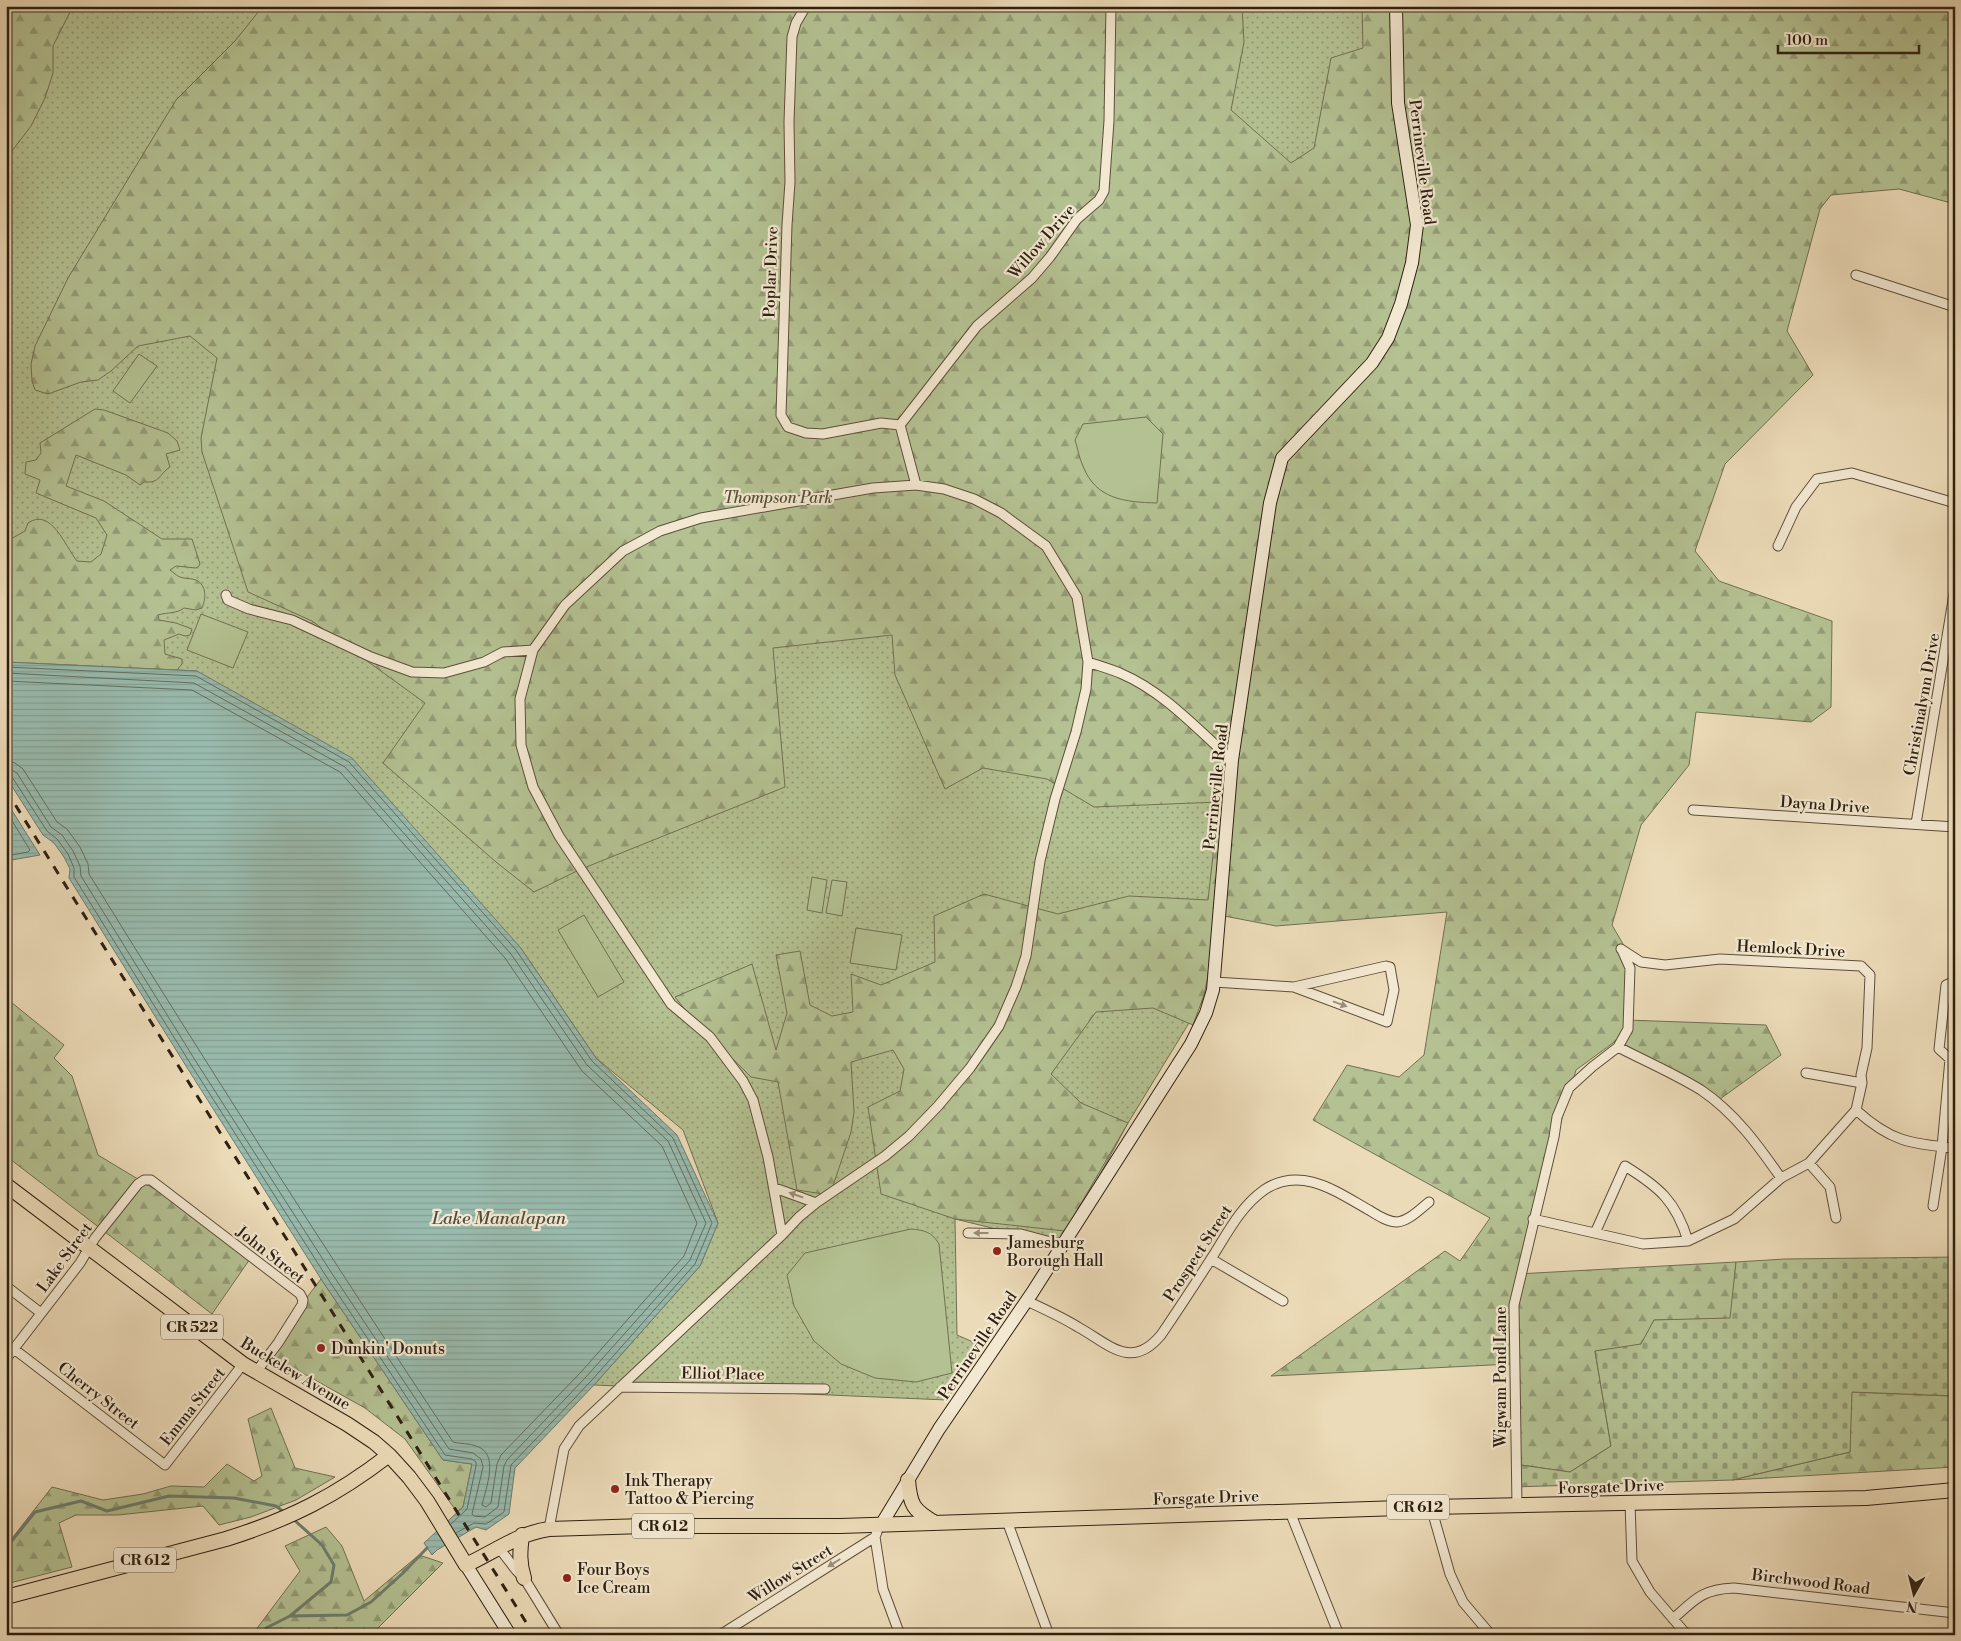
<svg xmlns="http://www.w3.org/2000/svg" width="1961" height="1641" font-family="'Libre Bodoni',serif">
	<defs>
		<pattern id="green-dots" width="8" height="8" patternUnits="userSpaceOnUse" patternTransform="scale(1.25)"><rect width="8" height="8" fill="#b4c192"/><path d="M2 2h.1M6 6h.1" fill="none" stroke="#939c76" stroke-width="1.8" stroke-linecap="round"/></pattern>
		<pattern id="forest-firs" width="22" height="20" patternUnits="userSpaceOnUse" patternTransform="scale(1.25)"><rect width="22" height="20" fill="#b4c192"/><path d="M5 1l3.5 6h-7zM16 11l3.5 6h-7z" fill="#939c76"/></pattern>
		<pattern id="cemetery-stones" width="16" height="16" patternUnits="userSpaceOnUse" patternTransform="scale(1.25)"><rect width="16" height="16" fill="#b4c192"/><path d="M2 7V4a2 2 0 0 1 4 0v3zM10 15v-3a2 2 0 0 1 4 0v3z" fill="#939c76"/></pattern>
		<pattern id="water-rules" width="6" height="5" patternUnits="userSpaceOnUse" patternTransform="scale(1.25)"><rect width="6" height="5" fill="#99bbae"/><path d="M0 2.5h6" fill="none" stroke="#84a095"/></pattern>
	</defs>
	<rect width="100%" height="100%" fill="#ecdbb8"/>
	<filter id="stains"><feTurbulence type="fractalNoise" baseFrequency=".004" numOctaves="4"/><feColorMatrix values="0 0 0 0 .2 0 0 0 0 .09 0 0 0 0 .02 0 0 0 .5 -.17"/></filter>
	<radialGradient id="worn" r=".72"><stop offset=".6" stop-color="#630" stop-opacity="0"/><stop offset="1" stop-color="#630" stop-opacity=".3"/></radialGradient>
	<!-- green -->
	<path fill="url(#green-dots)" stroke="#717051" d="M6 6H1399L1282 458 1214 982 1128 1123 1062 1245 955 1219 957 1335 980 1345 947 1400 594 1385 700 1266 718 1223 683 1130 596 1058 520 947 197 671 6 662Z"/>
	<!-- forest -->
	<path fill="url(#forest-firs)" stroke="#717051" d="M6 6H73L53 46V73L45 98 31 126 6 159Z
		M263 6H1242L1244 42 1231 110 1291 163 1314 148 1331 58 1363 48 1362 6H1955V204L1899 189 1831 195 1820 209 1787 331 1813 375 1725 464 1695 551 1719 581 1832 621 1831 707 1811 722 1696 712 1689 765 1641 825 1612 925 1630 956 1627 1020 1766 1025 1781 1055 1720 1099 1617 1040 1576 1070 1517 1274 1736 1262 1731 1319 1654 1320 1641 1345 1595 1351 1611 1446 1570 1472 1514 1464 1511 1364 1271 1376 1445 1251 1460 1261 1490 1218 1313 1120 1347 1065 1399 1077 1424 1055 1447 912 1276 926 1214 914 1208 976 1204 995 1193 1025 1153 1008 1096 1012 1051 1074 1081 1103 1128 1123 1065 1231 955 1219 881 1194 868 1107 900 1091 904 1069 893 1050 851 1062 854 1112 851 1132 830 1195 797 1190 778 1082 751 1077 691 1017 675 997 752 964 776 1050 787 1013 776 955 800 951 810 1005 832 1016 853 1012 851 974 881 985 935 962 934 916 984 894 1058 914 1129 896 1208 900 1219 802 1094 807 1047 779 983 768 945 789 895 675 892 635 773 648 785 787 579 870 534 892 496 862 383 763 425 703 312 621 248 592 202 452 201 438 217 358 190 336 138 346 111 371 98 380 81 382 48 394 35 390 32 381 31 364 35 346 68 278 176 100 235 41Z
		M95 409 104 410 168 433 177 441 180 450 166 454 170 467C158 475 161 483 144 482L140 485 126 475 76 455 66 486 104 501 162 539H192L200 564 199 566 196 568 176 566 170 570C173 572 177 576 180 577 185 579 191 578 196 580 207 585 206 599 202 608L196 610 184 608C176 614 168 612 158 615L159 620 176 623 192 629 190 635 185 636 179 634 164 640 165 654 182 659V664L177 670 6 662V540H9L25 531 28 523C51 507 65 546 77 561L91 562 101 554 107 535 96 518 36 493 40 480 25 474 26 462 36 460 41 453 40 443Z
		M6 998 64 1045 54 1058 72 1076 98 1155 191 1211 252 1256 212 1314 6 1156Z
		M321 1279 443 1460 472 1464 463 1507 457 1512 405 1439 365 1408 265 1352Z
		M1851 1392 1955 1396V1467L1732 1480 1850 1452Z
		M271 1408 295 1468 335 1477 296 1500 251 1517 219 1525 203 1506 118 1515H76L59 1523 72 1567 6 1584V1546L52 1487 103 1500 143 1494 171 1486 204 1487 227 1464 254 1481 262 1476 248 1419Z
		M326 1527 342 1546 364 1601 419 1555 443 1563 371 1635H252L300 1571 285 1546Z"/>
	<!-- cemetery -->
	<path fill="url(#cemetery-stones)" stroke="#717051" d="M1955 1257V1396L1852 1392 1850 1452 1732 1480 1514 1487V1464L1570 1472 1611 1446 1595 1351 1641 1344 1654 1320 1730 1318 1736 1262 1785 1259Z"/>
	<!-- pitch -->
	<path fill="#b4c192" stroke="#717051" d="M139 354 157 366 130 403 113 391Z
		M1146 417 1163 434 1157 503C1126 502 1096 500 1083 466 1079 458 1078 449 1075 440L1083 424Z
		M201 614 248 632 233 668 187 650Z
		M812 877 827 880 822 913 807 910Z
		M832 880 847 882 842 916 826 913Z
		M584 915 624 982 598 997 558 930Z
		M856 928 902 935 896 970 850 963Z
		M911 1229C924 1230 932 1232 939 1244L952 1373 916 1382 875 1378 841 1364 814 1341 794 1306 787 1275 805 1253Z"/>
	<!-- water -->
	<path fill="url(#water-rules)" stroke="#6e7d6f" d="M6 662 197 671 352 758 520 947 596 1058 677 1135 718 1223 700 1266 594 1385 515 1468 509 1514 486 1530 476 1527 437 1550 432 1555 424 1543 463 1507 472 1464 443 1460 321 1279 186 1066 69 878 70 869 64 857 54 843 43 835 6 777Z
		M6 801 40 855 6 861Z"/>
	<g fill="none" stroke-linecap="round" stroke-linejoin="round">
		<!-- shore -->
		<path stroke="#646e5f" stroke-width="1" d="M6 667 196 676 349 762 516 950 592 1061 673 1138 712 1223 695 1264 591 1381 511 1465 504 1512 486 1524 474 1523 456 1533
			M6 673 194 683 345 767 511 954 587 1065 668 1141 706 1223 690 1260 586 1377 507 1460 504 1466 498 1507 485 1517 474 1516 472 1514 483 1467 481 1459 473 1453 449 1449 331 1272 195 1060 81 876 80 866 73 851 62 835 51 827 17 773 12 770 6 769
			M6 681 192 690 340 772 505 958 582 1071 662 1146 697 1223 684 1256 581 1372 501 1455 497 1464 491 1503 486 1507 482 1505C486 1488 500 1453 476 1446 469 1443 460 1444 453 1442 328 1254 207 1065 89 874L88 864 80 847 67 829 57 822 23 769 15 763 6 761
			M6 775 12 777 47 831 57 839 68 854 74 868V877L190 1063 326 1276 445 1455 472 1459 476 1462V1466L467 1509 451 1524
			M6 811 30 850 28 852 6 856"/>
		<!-- stream -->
		<path stroke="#6e7d6f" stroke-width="3" d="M6 1548 35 1512 81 1501 107 1511 169 1496 234 1498 276 1506 285 1513
			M290 1616 331 1582 334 1565 322 1545 292 1518
			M266 1635V1628L290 1616 347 1615 371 1602 402 1574 427 1548"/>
		<defs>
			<path id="street" d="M806 6 796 23 792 37 789 122 790 182 787 225 781 415 788 427 806 433 823 434 881 423 900 425
				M1856 275 1955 307
				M916 485 900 425 977 326 1032 278 1050 257 1077 219 1099 200 1104 191 1109 121 1111 6
				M1778 546 1796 507 1817 479 1852 473 1955 503
				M226 595 228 600 249 609 292 620 371 657 412 672 444 673 484 662 503 652 533 650
				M1088 662C1099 666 1111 669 1122 674 1164 692 1198 730 1232 760
				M1693 810 1955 827
				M1916 824 1955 588
				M1214 982 1294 987 1387 1022 1394 990 1390 967 1386 966 1294 987
				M1618 1047C1645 1061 1675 1074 1701 1090 1735 1113 1758 1145 1781 1178
				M1806 1073 1862 1083
				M1856 1110C1890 1141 1910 1144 1955 1148
				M1809 1163 1830 1187 1836 1218
				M775 1188 816 1203
				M1933 1206 1942 1147 1950 1059 1939 1049 1946 985 1955 981
				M1533 1219 1643 1244 1688 1241 1734 1219 1781 1178 1809 1163 1856 1110 1862 1083 1861 1075 1867 1048 1870 975 1861 966 1720 959 1665 965 1641 962 1621 949
				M968 1233 1021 1234 1062 1245
				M1595 1233 1625 1166C1659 1187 1676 1201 1688 1241
				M1211 1259 1283 1301
				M6 1286 41 1313
				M1027 1301C1044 1309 1062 1317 1078 1327 1109 1344 1131 1371 1161 1335 1178 1310 1195 1284 1211 1259 1227 1234 1240 1207 1264 1190 1301 1165 1337 1192 1369 1210 1377 1215 1387 1222 1397 1222 1409 1221 1420 1209 1429 1202
				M14 1349 165 1465 243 1364
				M6 1359 80 1263 95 1238 138 1184 144 1180H151L300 1294 303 1300 302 1305 278 1343 256 1372
				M620 1387 825 1389
				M1630 1503 1632 1561 1650 1592 1687 1635
				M1431 1507 1450 1574 1463 1602 1491 1635
				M1517 1507 1514 1305 1554 1137 1557 1117 1569 1088 1592 1067 1618 1047 1628 1029 1630 968 1622 950
				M1290 1512 1339 1635
				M1007 1521 1049 1635
				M549 1529 564 1449 579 1426 782 1235 799 1217 816 1203 885 1156 909 1136 938 1106 970 1068 999 1026 1016 987 1026 956 1040 861 1055 799 1076 732 1086 689 1088 662 1077 597 1046 546 1001 513 974 499 944 489 916 485 873 488 701 518 660 531 623 551 565 605 533 650 520 699 521 745 533 787 559 836 671 1004 710 1037 743 1081 753 1100 768 1157 782 1235
				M877 1532 875 1537 883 1589 900 1635
				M499 1548 516 1570 524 1578 559 1635
				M1673 1619C1695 1599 1703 1589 1734 1588L1955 1613
				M720 1635 875 1537
				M1953 1635 1955 1631"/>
			<path id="secondary" d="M881 1525 939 1429 1032 1293 1191 1044 1206 1013 1213 990 1232 760 1270 503 1282 458 1372 363 1388 338 1401 304 1412 263 1417 225 1398 103 1396 6
				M466 1565 510 1635"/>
			<path id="primary" d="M6 1185 243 1364 347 1424 374 1442 389 1455 409 1477 427 1501 466 1565C494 1552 519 1533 549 1529L644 1526H840L1431 1507 1866 1498 1955 1490
				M908 1480C910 1505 913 1510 935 1523
				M522 1535C520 1551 519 1563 524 1578
				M6 1597 226 1539C290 1519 336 1496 389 1455"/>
		</defs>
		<!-- street casing -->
		<use href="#street" stroke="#5e4f3a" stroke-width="11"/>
		<!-- secondary casing -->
		<use href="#secondary" stroke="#2e2010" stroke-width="14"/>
		<!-- primary casing -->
		<use href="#primary" stroke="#2e2010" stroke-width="16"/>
		<!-- street -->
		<use href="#street" stroke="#f3e8d1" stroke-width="9"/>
		<!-- secondary -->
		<use href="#secondary" stroke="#f3e8d1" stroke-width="12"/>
		<!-- primary -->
		<use href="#primary" stroke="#ecdbb8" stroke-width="14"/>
		<!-- rail -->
		<path stroke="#2e2010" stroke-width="3" stroke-dasharray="9 9" stroke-linecap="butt" d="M6 790 534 1635"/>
	</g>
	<!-- one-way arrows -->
	<defs><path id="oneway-solid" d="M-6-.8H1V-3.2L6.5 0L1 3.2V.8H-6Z" transform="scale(1.25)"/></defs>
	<g fill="#9a8e7a">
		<use href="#oneway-solid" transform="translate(1340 1004) rotate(20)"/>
		<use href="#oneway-solid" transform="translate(796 1195) rotate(-161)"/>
		<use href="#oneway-solid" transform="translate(981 1233) rotate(-180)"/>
		<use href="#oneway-solid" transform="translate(834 1563) rotate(148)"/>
	</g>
	<!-- markers -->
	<g fill="#8f2418" stroke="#f3e8d1" stroke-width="2">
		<circle cx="997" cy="1251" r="5"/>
		<circle cx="321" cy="1348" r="5"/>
		<circle cx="615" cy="1489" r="5"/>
		<circle cx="567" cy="1578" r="5"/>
	</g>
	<g text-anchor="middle" stroke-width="4.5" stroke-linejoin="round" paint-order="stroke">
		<!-- shield labels -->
		<g fill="#f3e8d1" stroke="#695c4a" stroke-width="1">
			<rect x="161" y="1314.5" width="62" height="25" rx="4"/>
			<rect x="1387" y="1494.5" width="62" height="25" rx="4"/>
			<rect x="632" y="1513.5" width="62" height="25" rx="4"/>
			<rect x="114" y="1547.5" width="62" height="25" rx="4"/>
		</g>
		<g font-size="15" font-weight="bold" fill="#2e2010">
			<text x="192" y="1332">CR 522</text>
			<text x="1418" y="1512">CR 612</text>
			<text x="663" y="1531">CR 612</text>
			<text x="145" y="1565">CR 612</text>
		</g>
		<!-- street labels -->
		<g font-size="16" fill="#2e2010" stroke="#f3e8d1">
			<text transform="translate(1423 162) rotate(83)" y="6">Perrineville Road</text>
			<text transform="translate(1041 241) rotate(-49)" y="6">Willow Drive</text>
			<text transform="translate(770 272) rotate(-88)" y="6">Poplar Drive</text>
			<text transform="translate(1921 704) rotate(-80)" y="6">Christinalynn Drive</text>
			<text transform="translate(1215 787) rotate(-84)" y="6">Perrineville Road</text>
			<text transform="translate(1825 804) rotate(4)" y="6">Dayna Drive</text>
			<text transform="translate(1791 948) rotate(3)" y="6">Hemlock Drive</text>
			<text transform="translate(1197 1253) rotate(-57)" y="6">Prospect Street</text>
			<text transform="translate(271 1254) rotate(38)" y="6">John Street</text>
			<text transform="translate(64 1257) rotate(-54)" y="6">Lake Street</text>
			<text transform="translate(977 1345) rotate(-56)" y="6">Perrineville Road</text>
			<text transform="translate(296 1373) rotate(31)" y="6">Buckelew Avenue</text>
			<text transform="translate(723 1373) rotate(1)" y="6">Elliot Place</text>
			<text transform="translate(1500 1377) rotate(-90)" y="6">Wigwam Pond Lane</text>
			<text transform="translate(99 1395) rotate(38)" y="6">Cherry Street</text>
			<text transform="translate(192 1406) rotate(-52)" y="6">Emma Street</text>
			<text transform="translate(1611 1486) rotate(-2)" y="6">Forsgate Drive</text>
			<text transform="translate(1206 1497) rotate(-2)" y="6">Forsgate Drive</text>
			<text transform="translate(790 1573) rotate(-32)" y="6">Willow Street</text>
			<text transform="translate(1811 1581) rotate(7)" y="6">Birchwood Road</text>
		</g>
		<!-- park labels -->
		<g font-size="16" font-style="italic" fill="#565037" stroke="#f3e8d1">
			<text x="778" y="503">Thompson Park</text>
		</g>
		<!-- poi labels -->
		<g font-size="16" fill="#2e2010" stroke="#f3e8d1" text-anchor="start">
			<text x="1007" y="1248">Jamesburg<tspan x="1007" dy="18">Borough Hall</tspan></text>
			<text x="331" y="1354">Dunkin' Donuts</text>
			<text x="625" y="1486">Ink Therapy<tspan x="625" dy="18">Tattoo &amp; Piercing</tspan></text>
			<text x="577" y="1575">Four Boys<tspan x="577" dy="18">Ice Cream</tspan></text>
		</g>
		<!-- water labels -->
		<g font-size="18" font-style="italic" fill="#4e4e3f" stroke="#f3e8d1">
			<text x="499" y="1224">Lake Manalapan</text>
		</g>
	</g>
	<!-- margin -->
	<rect width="1961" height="1641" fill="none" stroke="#ecdbb8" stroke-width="25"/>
	<rect x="8" y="8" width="1946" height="1626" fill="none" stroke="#2e2010" stroke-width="2.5"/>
	<rect x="12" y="12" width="1936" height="1616" fill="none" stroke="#2e2010"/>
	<!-- north arrow -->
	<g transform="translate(1914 1594) rotate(188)" stroke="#f3e8d1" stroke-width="4" paint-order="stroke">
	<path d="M0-4L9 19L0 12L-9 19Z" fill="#2e2010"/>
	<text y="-8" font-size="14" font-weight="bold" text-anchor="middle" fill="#2e2010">N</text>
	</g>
	<!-- scale -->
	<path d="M1778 45v8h141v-8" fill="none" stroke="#2e2010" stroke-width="2.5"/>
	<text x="1786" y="45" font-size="15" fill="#2e2010" stroke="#f3e8d1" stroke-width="4" paint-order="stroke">100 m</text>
	<rect width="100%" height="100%" filter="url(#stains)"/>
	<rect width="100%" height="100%" fill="url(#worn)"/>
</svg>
